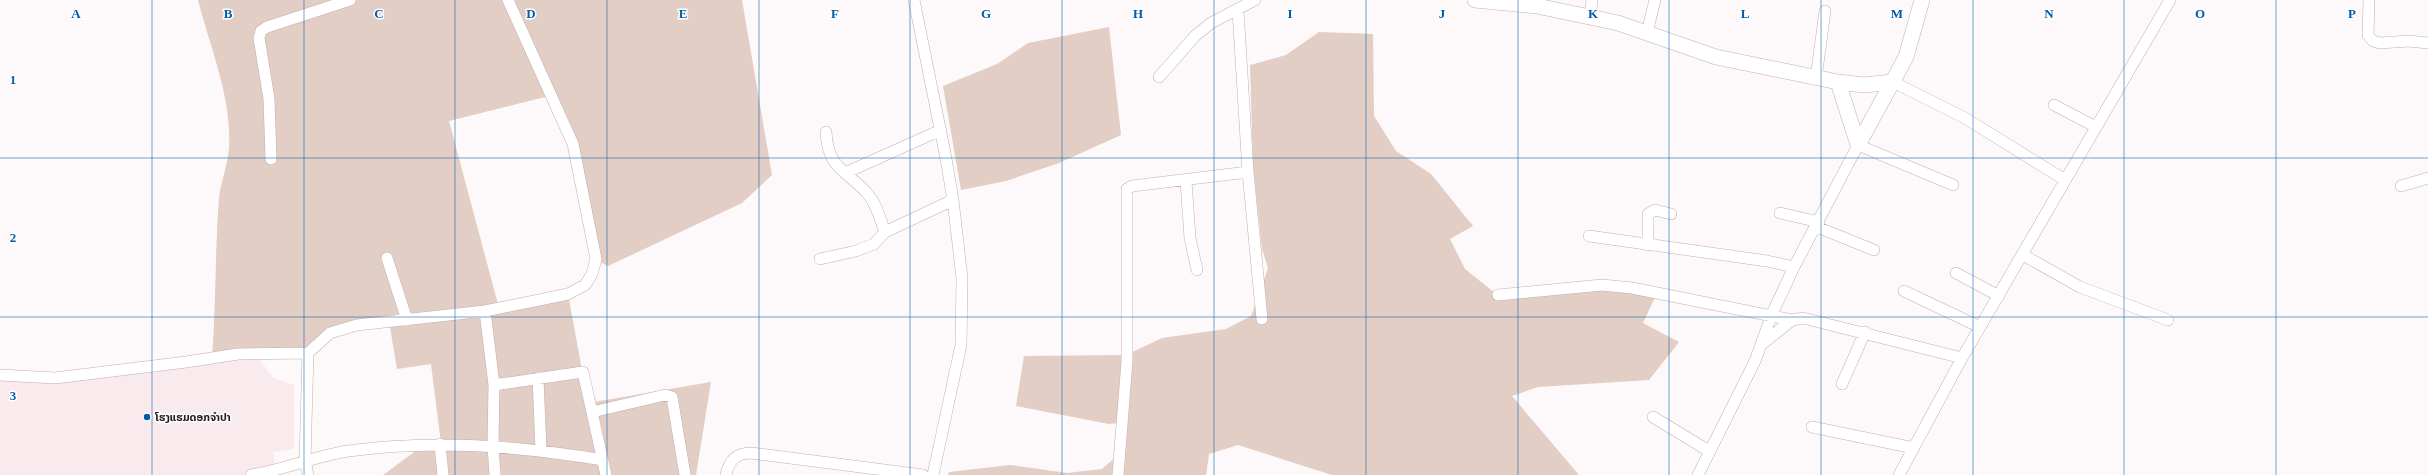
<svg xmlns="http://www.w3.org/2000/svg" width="2428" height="475" font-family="'Times New Roman','Noto Sans Lao',serif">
	<rect width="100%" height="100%" fill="#fdf8f9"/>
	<!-- built -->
	<path fill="#f8eaed" d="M238 354 261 361 273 378 294 385V449L273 452 276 475H0V375L38 378Z"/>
	<!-- green -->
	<path fill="#e2cec4" d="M198 0H742L772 175 742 203 608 266 594 259 572 144 549 96 449 121 499 308 568 294 588 403 711 382 696 475H383L421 447 441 443 431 364 397 369 389 321 357 325 305 352 212 358C216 305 215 251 219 198 221 181 228 164 229 148 232 98 210 47 198 0Z
		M1109 27 1121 135 1059 163 1006 181 961 190 943 86 997 64 1028 43Z
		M1319 32 1373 34 1374 116 1396 151 1431 174 1473 226 1450 239 1465 269 1495 293 1588 286 1657 293 1643 323 1679 342 1649 380 1538 387 1512 396 1579 475H1332L1238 445 1209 454 1206 475H948L949 472 1010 465 1067 473 1102 469 1118 455V423L1109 424 1016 406 1024 356 1126 355 1162 338 1226 329 1251 316 1268 268 1262 249 1253 164 1250 65 1286 55Z"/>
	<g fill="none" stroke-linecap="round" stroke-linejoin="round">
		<defs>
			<path id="street" d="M914 0 945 153 953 200 962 278 961 345 933 475
				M2369 0 2368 35 2373 41 2380 43 2409 41 2428 43
				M1238 10 1248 172 1262 319
				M1590 17 1592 0
				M1647 33 1655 0
				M1159 77 1195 36 1211 23 1255 0
				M1816 78 1825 11
				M1893 82 1965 118 2065 180
				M2054 105 2096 127
				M826 132C828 169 845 169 867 193 877 204 880 219 885 232
				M271 159 269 99 259 38 261 31 267 27 350 0
				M845 173 941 130
				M1186 181 1190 238 1197 270
				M2401 186 2428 178
				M1780 213 1819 222
				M1817 227 1874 250
				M1589 236 1767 261 1794 267
				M1648 245V214L1655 210 1671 214
				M2023 255 2080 287 2168 320
				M387 258 407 320
				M820 259 856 251 874 244 885 232 953 200
				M1956 273 1999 296
				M1904 291 1980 327
				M1498 295 1602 285 1632 288 1792 320
				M485 311 494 385 493 446 495 475
				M1762 344 1792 320 1803 318 1962 358
				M0 375 55 378 186 362 238 354 308 353 330 333 357 325 485 311 568 294 585 285 592 274 596 259 573 144 508 0
				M538 378 541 450
				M1842 384 1865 332
				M494 385 583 372 606 475
				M592 412 665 395 672 397 685 475
				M1653 417 1709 451
				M1812 427 1914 448
				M440 444 443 475
				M251 475C284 470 315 456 348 451 434 439 518 446 603 460
				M308 475 305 460 308 353
				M726 475C729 460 736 453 751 453L923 475
				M1118 475 1127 361V189L1132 186 1248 172
				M1698 475 1755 361 1772 314 1794 267 1858 145 1953 185
				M1899 475 1962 358 2170 0"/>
			<path id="secondary" d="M1475 0 1537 6 1618 23 1716 57 1838 82 1864 85 1893 82
				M1838 82 1858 145
				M1858 145 1906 57 1922 0"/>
		</defs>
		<!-- street casing -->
		<use href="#street" stroke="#c4adb2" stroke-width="12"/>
		<!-- secondary casing -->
		<use href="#secondary" stroke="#c4adb2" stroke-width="16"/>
		<!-- street -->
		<use href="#street" stroke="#fff" stroke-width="11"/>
		<!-- secondary -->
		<use href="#secondary" stroke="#fff" stroke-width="15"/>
	</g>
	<!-- grid -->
	<path fill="none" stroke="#005ca9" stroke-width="1" stroke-opacity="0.55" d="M152 0V475M304 0V475M455 0V475M607 0V475M759 0V475M910 0V475M1062 0V475M1214 0V475M1366 0V475M1518 0V475M1669 0V475M1821 0V475M1973 0V475M2124 0V475M2276 0V475M0 158H2428M0 317H2428"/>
	<!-- markers -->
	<circle fill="#005ca9" stroke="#fff" stroke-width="1.5" cx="147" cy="417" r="4"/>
	<g text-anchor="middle" stroke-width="3" stroke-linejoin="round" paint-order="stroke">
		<!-- poi labels -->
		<g font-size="11" font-weight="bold" fill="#261d1f" stroke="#fff" text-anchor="start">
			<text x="155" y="421">ໂຮງແຮມດອກຈຳປາ</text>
		</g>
	</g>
	<g font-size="13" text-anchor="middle" font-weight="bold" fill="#005ca9" stroke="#fff" stroke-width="3" stroke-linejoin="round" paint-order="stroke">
		<text x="76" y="18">A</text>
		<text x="228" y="18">B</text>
		<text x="379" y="18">C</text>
		<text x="531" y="18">D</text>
		<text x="683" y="18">E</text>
		<text x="835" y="18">F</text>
		<text x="986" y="18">G</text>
		<text x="1138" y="18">H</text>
		<text x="1290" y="18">I</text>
		<text x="1442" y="18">J</text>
		<text x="1593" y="18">K</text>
		<text x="1745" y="18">L</text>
		<text x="1897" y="18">M</text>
		<text x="2049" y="18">N</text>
		<text x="2200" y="18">O</text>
		<text x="2352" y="18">P</text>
		<text x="13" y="84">1</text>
		<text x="13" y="242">2</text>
		<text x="13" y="400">3</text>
	</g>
</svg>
